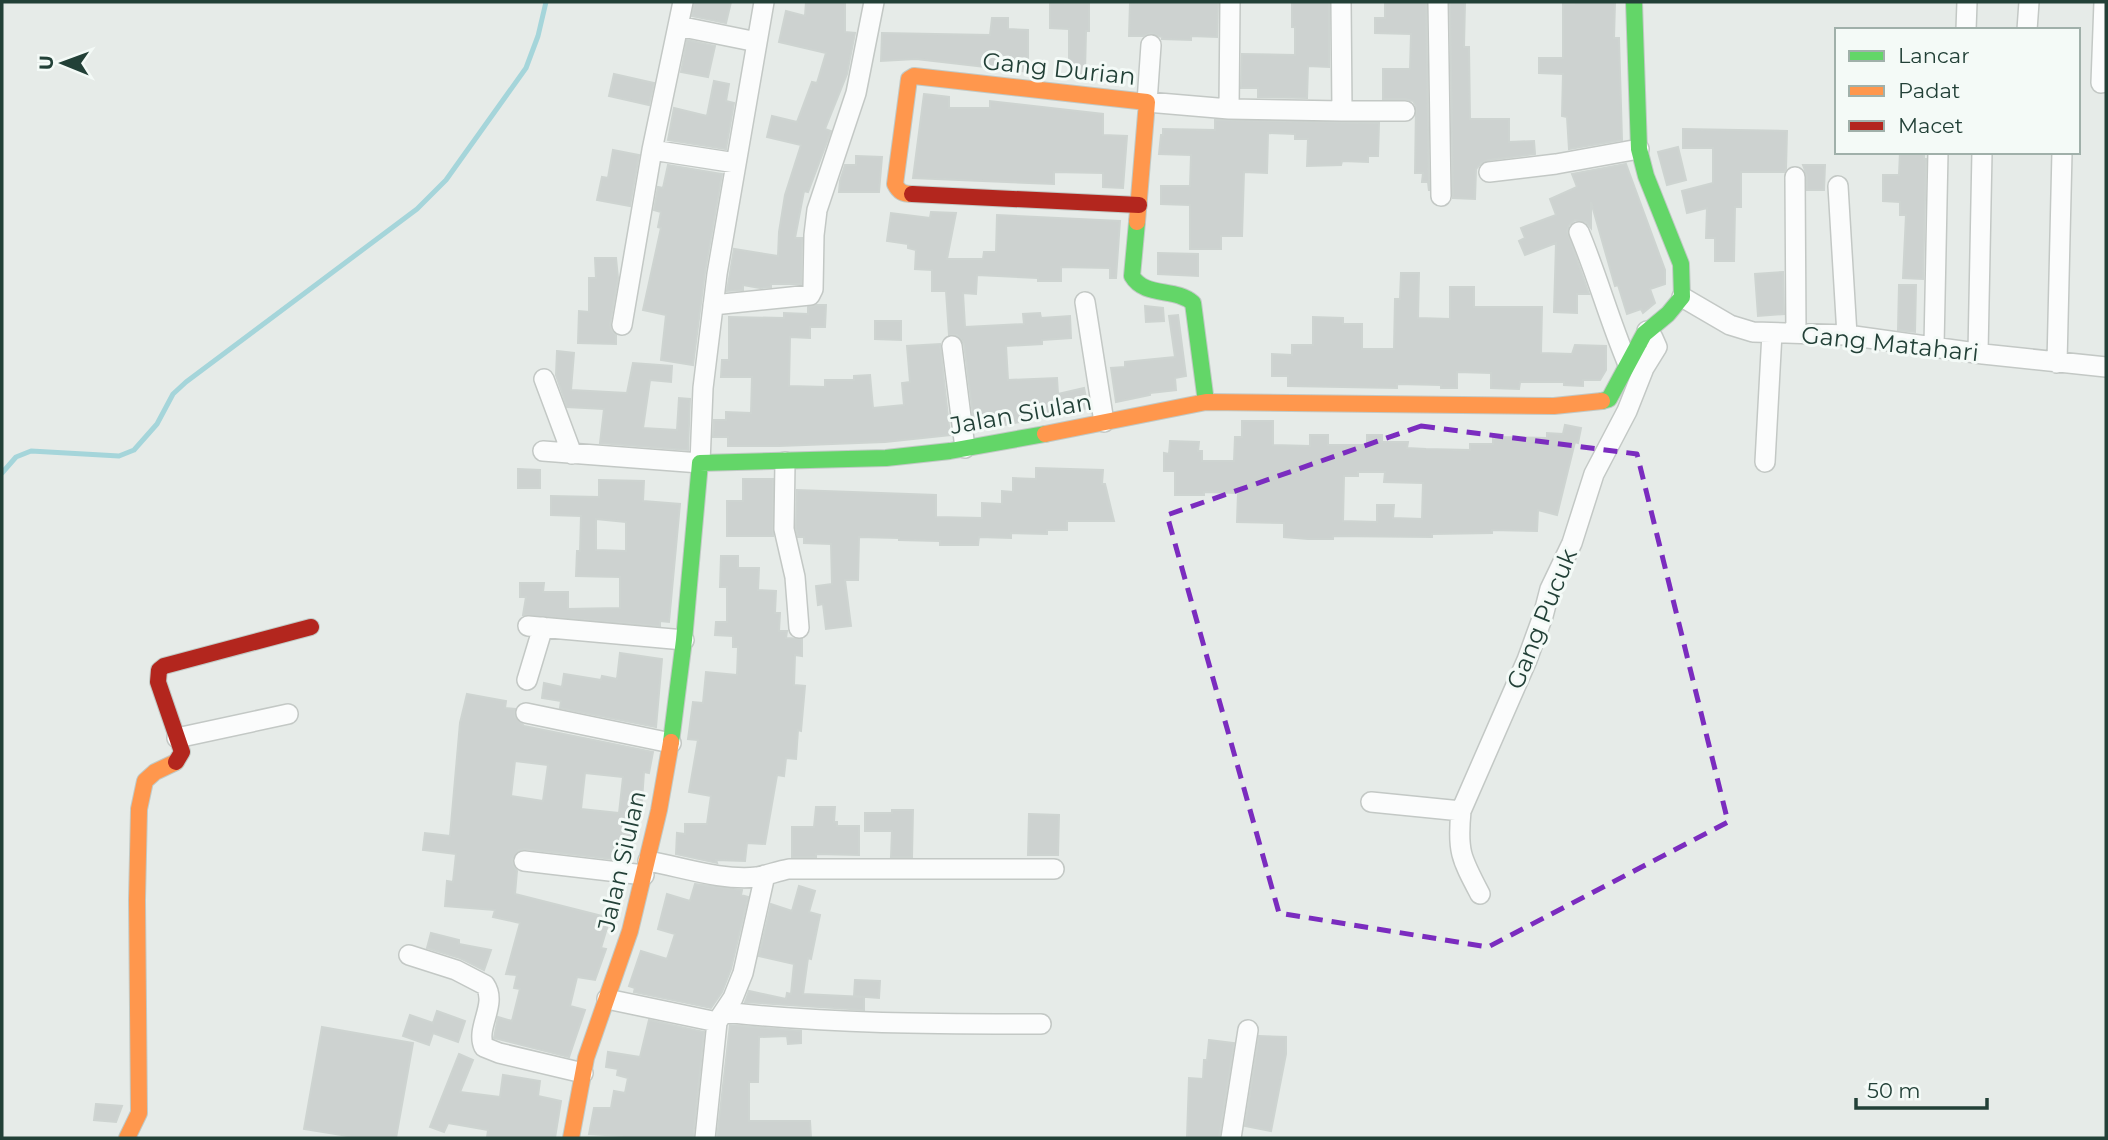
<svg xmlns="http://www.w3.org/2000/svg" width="2108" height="1140" font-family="Montserrat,sans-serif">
	<rect width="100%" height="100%" fill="#e6ebe8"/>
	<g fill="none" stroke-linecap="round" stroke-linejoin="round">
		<!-- stream -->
		<path stroke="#a5d5da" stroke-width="5" d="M2 473 16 457 31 451 119 456 134 450 157 424 173 394 186 382 417 209 446 180 526 68 538 36 546 2"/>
	</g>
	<!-- building -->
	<path fill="#cdd2d0" stroke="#ced4d1" stroke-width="2" fill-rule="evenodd" d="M695 2H731L726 23 692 16Z
		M806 2H845V32L855 33 847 74 825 129 831 131 808 192 804 191 795 238H802L801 284H771V287L760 288 743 285V290L727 291 734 249 778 256 779 232 785 195 801 145 767 137 772 116 797 122 812 82 817 83 826 53 779 42 786 11 805 16Z
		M1163 2H1218L1217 37 1191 36V40L1162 39V37L1151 33 1143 36H1129L1130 3Z
		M1292 2H1329V67L1308 66 1307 98 1258 97V88H1241L1242 54 1295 55V27H1292Z
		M1385 2H1426L1429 191 1428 182H1422L1423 173H1415L1416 106 1413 101 1406 99H1383V69H1410L1411 34 1375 33V18H1385Z
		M1450 2H1465L1464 47H1469L1470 119H1509V142L1534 141 1535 154 1488 160 1481 163 1476 169 1475 199 1453 198Z
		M1574 2H1615L1614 38H1619L1622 140 1569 149 1567 117 1562 116 1563 74 1539 73V58H1563V4H1574Z
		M1050 3 1089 4V31H1086L1085 73H1069V29L1050 28Z
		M992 18H1008V29L1028 30V72L916 59 881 61 882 33 990 35Z
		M687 40 715 46 708 77 681 72Z
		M614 74 654 83 649 105 609 96Z
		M714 81 729 84 726 101 734 103 726 149 668 140 674 108 707 116Z
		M924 94 949 97V108H990V101L1103 114V135L1127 136 1123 188 1103 187V173L1054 172V184L913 178Z
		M1215 120 1379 123 1378 156H1368V162L1342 161 1341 165 1307 166 1308 139H1295V134L1268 133 1267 173 1244 172 1242 236H1221V249H1190V205L1161 204V186H1190L1191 155 1159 154 1161 135H1163V129L1215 130Z
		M1683 129 1787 131 1786 169 1784 172H1741V207H1735L1734 261H1715V238H1706L1707 208 1687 213 1682 191 1713 183V148H1683Z
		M1678 147 1686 180 1667 185 1658 152Z
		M613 150 639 155 630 206 597 200 602 177 608 178Z
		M1900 152H1924V159H1926L1923 279 1903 278 1906 215H1900V202L1883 201V175H1899Z
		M856 156 882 157 879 192H839L840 181 845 165H856Z
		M1626 164 1665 270V284L1650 289 1655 303 1643 313 1641 309 1627 314 1618 285 1615 286 1591 202V228L1586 222 1575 220 1569 225 1567 231 1589 294H1577V313L1554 312 1556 243 1525 255 1519 241 1525 238 1521 228 1556 215 1550 199 1577 187 1572 174Z
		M668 165 722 174 705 272 693 365 661 360 666 315 643 310 661 228 658 227 661 212 654 210 658 187 663 188Z
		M1803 165H1825L1824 190H1807V176Z
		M931 212 956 213 947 259H983L984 252H996L997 215 1120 221 1116 278H1110V268L1061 267V281H1038V278L977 275 976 294 963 293 965 327 1024 324 1023 314 1040 313 1041 318 1070 316 1071 338 1042 340V344L1006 346 1008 380 1057 378 1058 394 1084 388 1088 408 975 431 964 344 957 335H949L946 291H932V270L915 269 916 250 908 248V244L887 241 891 213 930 218Z
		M1158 253 1198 254V276L1158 274Z
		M595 258H616L618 278 610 324 611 330 616 335V344L578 343 579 311 589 312V278H596Z
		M1783 272 1784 314 1758 316 1755 274Z
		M1401 273H1419L1418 318 1450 319V287H1474V307H1542L1541 353 1572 354 1575 345 1606 346V370L1600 380H1583V386L1564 385V382H1520L1519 389 1491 388V373L1457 372V388H1441V385L1397 384V388L1288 386V376H1272V354L1292 355V345H1313V317L1343 318V324H1362V349H1394L1395 299H1400Z
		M1899 285H1916L1915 332 1898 330Z
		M817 305H826L825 327H810V338L790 337 789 386 825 387V380H854V376L870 375 873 408 904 405 902 383 910 382 907 346 940 344 950 435 885 442 779 446H728V437H713L714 420H726V412L751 413 752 377H721L722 360H729V317L784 318V313L808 314V307Z
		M1145 306 1163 308 1164 321 1146 322Z
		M1178 315 1186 376 1175 378 1176 390 1150 393V395L1116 402 1111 368 1125 367V362L1175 357 1169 316Z
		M875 321H901V340L875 339Z
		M557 351 574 353 571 390 627 393 633 363 672 366 671 382 650 380 643 428 677 430 679 398 690 399 688 450 600 443 604 409 567 407 556 375Z
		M1242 421H1273V445L1310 446V435H1328V445H1367V435H1382V442H1408L1407 448 1426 449 1470 450V444H1493V437L1547 438V433L1563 434 1565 425 1581 428 1578 443 1575 442 1557 515 1538 510 1537 531 1492 530V533L1432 534V537L1333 536V539H1308L1284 537V523L1237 522 1238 493 1204 492V495H1175V471H1164V453L1169 454 1170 441 1199 442 1198 451H1202V461H1234L1235 437H1242ZM1358 472H1385L1384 482 1423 483 1422 519 1393 518 1394 505H1377V522L1343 521 1344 476H1358Z
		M1036 468 1103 470 1102 484H1105L1114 521H1067V530H1047V534L1011 533V538L979 537 978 545H940V541L899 540V538L859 537 858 580H845L851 626 826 629 823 604 818 605 816 586 832 584 831 544 804 543V537H798L796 528 797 490 936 495V517L982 518V503L1002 504V491L1013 492V478L1036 479Z
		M518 469 540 470V488H518Z
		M743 479H773V536H727V501H743Z
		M599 480 644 481 643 501 680 504 669 622 660 621V626L523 615 526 597H520V583H544L543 592H568V609L620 608V577L576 576 577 551H580L581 516 551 515V496L599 497ZM596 519 626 522V551L596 550Z
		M721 556H738V568H759L758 590 776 591 775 613H780L779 631H787L786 638 802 639V656L795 655 794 685 805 686 801 731 798 730 796 759 786 758 784 776 777 775 765 844 747 843 745 861 716 860 717 863 676 854 677 833 685 834V824H707L711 796 689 792 698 740 688 739 693 702 703 703 706 672 737 675 738 647H733V636L715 635 716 622H727V587H720Z
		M620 653 662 659 656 727 560 708 561 701 542 698 544 683 562 687 564 674 601 680 602 676 617 679Z
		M467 694 506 701 505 708 515 709V717L524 726 653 752 649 773 644 772 641 815 630 861 525 849 519 850 512 859 513 865 517 871 515 894 610 918 601 948 606 949 595 980 577 977 570 1006 585 1010 569 1057 494 1038 498 1017 512 1021 520 989 514 988 517 975 506 974 520 923 493 917 495 910 445 906 447 881 453 882 456 854 423 850 425 833 450 836 460 723ZM515 761 548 765 543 801 511 796ZM585 773 623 777 619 813 581 809Z
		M816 807H835L834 822H837V826H859V855L816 854V857H792V827H814Z
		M892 810H913L912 857H891L892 831H865V813H892Z
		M1029 814 1059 815 1058 855H1028Z
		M695 884 742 890 741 895 748 897 731 969 722 992 711 1008 634 992 635 988 629 986 641 951 667 959 675 934 658 929 667 894 690 901Z
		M799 886 815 891 809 912 820 915 811 959 808 958 803 994 864 997V1010L745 1002 749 991 786 999 787 993 791 994 794 964 759 956 771 904 792 911Z
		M431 933 459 940V944L491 950 484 970 460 958 427 948Z
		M855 980 880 981 879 998 854 996Z
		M437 1011 465 1021 458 1042 433 1033 429 1045 403 1036 410 1015 433 1023Z
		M649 1020 704 1032 693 1138H621L622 1136 589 1134 594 1108H611L614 1091 625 1093 628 1078 617 1075 618 1069 606 1067 608 1052 640 1057Z
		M730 1025 801 1031V1043L788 1044 787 1036 759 1037 758 1082H749V1121H810L811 1138H717Z
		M322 1027 413 1043 396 1138H360L304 1129Z
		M1259 1036 1286 1037V1054L1271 1131 1245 1126Z
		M1209 1040 1234 1043 1219 1138H1187L1189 1078 1203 1079 1204 1060H1207Z
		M459 1054 473 1060 460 1092 500 1097 503 1075 540 1081 538 1096 561 1101 555 1138H487L488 1130 448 1123 444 1132 430 1127Z
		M96 1104 122 1106 116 1122 94 1120Z"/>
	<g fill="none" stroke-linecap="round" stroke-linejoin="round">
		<defs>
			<path id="street" d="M1438 2 1441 196
				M678 26 757 42
				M1966 30 1967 2
				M2027 30 2029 2
				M1151 45 1147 102 1229 109 1342 111 1341 2
				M2101 83 2104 2
				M1229 109 1230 2
				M1342 111H1405
				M652 150 736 163
				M1489 172 1556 164 1639 149
				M1795 177 1796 333
				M1838 186 1847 335
				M1579 232C1597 275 1609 319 1627 362
				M1682 297 1730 325 1753 332 1847 335 1983 354 2106 367
				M1085 302 1104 422
				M713 305 810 295 813 289 814 235 817 210 856 93 874 2
				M622 325 652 150 683 2
				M952 346 965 448
				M1934 346 1938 152
				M1978 353 1982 152
				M2057 363 2062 152
				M544 379 572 454
				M543 451 700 463 703 388 717 274 764 2
				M785 462 784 529 795 577 799 628
				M1765 462 1772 333
				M528 626 684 640
				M527 680 543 627
				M526 713 671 743
				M177 738 288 714
				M1371 802 1461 811 1527 660 1543 616 1550 589 1572 543 1594 474 1627 411 1644 368 1657 347 1653 338 1647 331
				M1461 811C1457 851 1461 858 1480 894
				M524 861 644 875
				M648 861C682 867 722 881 757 877 768 875 778 871 789 869H1054
				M409 955 456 970 485 985C498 1004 475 1028 484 1047L499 1053 583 1073
				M607 999 717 1022
				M724 1012C829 1024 935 1024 1041 1024
				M705 1138 717 1022 733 998 743 973 765 875
				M1231 1138 1248 1030"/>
			<path id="fast" d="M1137 222 1132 276C1145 298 1175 287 1193 303L1206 402
				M1602 401 1609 399 1644 334 1668 314 1682 297 1681 264 1646 176 1639 149 1634 2
				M671 742 684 640 700 463 886 458 950 451 1045 434"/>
			<path id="slow" d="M912 194C903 194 899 192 895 184L909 79 914 76 1147 102 1137 222
				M1045 434 1206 402 1554 406 1602 401
				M127 1138 139 1113 137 900 139 809 145 781 155 772 176 762
				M571 1138 586 1058 630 931 659 810 671 742"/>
			<path id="jam" d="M912 194 1139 205
				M176 762 182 752 158 682 159 670 164 666 311 627"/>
		</defs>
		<!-- street casing -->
		<use href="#street" stroke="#c3c8c5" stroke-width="22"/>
		<!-- fast casing -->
		<use href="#fast" stroke="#c1c9c5" stroke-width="18"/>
		<!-- slow casing -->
		<use href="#slow" stroke="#c1c9c5" stroke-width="18"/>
		<!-- jam casing -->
		<use href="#jam" stroke="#c1c9c5" stroke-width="18"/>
		<!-- street -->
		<use href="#street" stroke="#fbfcfc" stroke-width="19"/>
		<!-- fast -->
		<use href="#fast" stroke="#63d668" stroke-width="16"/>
		<!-- slow -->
		<use href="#slow" stroke="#ff974d" stroke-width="16"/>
		<!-- jam -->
		<use href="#jam" stroke="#b3261e" stroke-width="16"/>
	</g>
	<!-- marked area -->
	<path fill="none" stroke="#7b2cbf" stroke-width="5" stroke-dasharray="14 9" stroke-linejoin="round" d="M1421 426 1637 454 1728 822 1488 947 1279 913 1167 515Z"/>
	<g text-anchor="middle" stroke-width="6" stroke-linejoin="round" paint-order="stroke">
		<!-- street labels -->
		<g font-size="24" fill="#224037" stroke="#f4faf7">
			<text transform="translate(1059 69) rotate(6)" y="8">Gang Durian</text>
			<text transform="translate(1890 344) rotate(6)" y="8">Gang Matahari</text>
			<text transform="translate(1021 414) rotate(-10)" y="8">Jalan Siulan</text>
			<text transform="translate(1542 619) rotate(-68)" y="8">Gang Pucuk</text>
			<text transform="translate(622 861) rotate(-77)" y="8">Jalan Siulan</text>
		</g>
	</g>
	<!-- border -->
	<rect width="2108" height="1140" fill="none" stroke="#224037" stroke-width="7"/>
	<!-- legend -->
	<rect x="1835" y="28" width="245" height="126" fill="#f4faf7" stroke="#a0b0aa" stroke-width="2"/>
	<rect x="1849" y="51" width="35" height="10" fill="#63d668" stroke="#a0b0aa" stroke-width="2"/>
	<text x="1898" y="63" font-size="21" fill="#224037">Lancar</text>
	<rect x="1849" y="86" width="35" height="10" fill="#ff974d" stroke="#a0b0aa" stroke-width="2"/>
	<text x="1898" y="98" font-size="21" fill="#224037">Padat</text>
	<rect x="1849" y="121" width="35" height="10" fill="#b3261e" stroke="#a0b0aa" stroke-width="2"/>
	<text x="1898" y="133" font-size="21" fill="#224037">Macet</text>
	<!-- north arrow -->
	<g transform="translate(63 63) rotate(271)" stroke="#f4faf7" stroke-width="5" paint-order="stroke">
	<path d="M0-5L12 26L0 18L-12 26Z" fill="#224037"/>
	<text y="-10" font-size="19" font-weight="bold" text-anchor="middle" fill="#224037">U</text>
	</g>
	<!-- scale -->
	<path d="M1856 1098v10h131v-10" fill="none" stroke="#224037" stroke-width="3.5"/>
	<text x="1867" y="1098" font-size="21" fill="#224037" stroke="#f4faf7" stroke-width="5" paint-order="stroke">50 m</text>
</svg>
